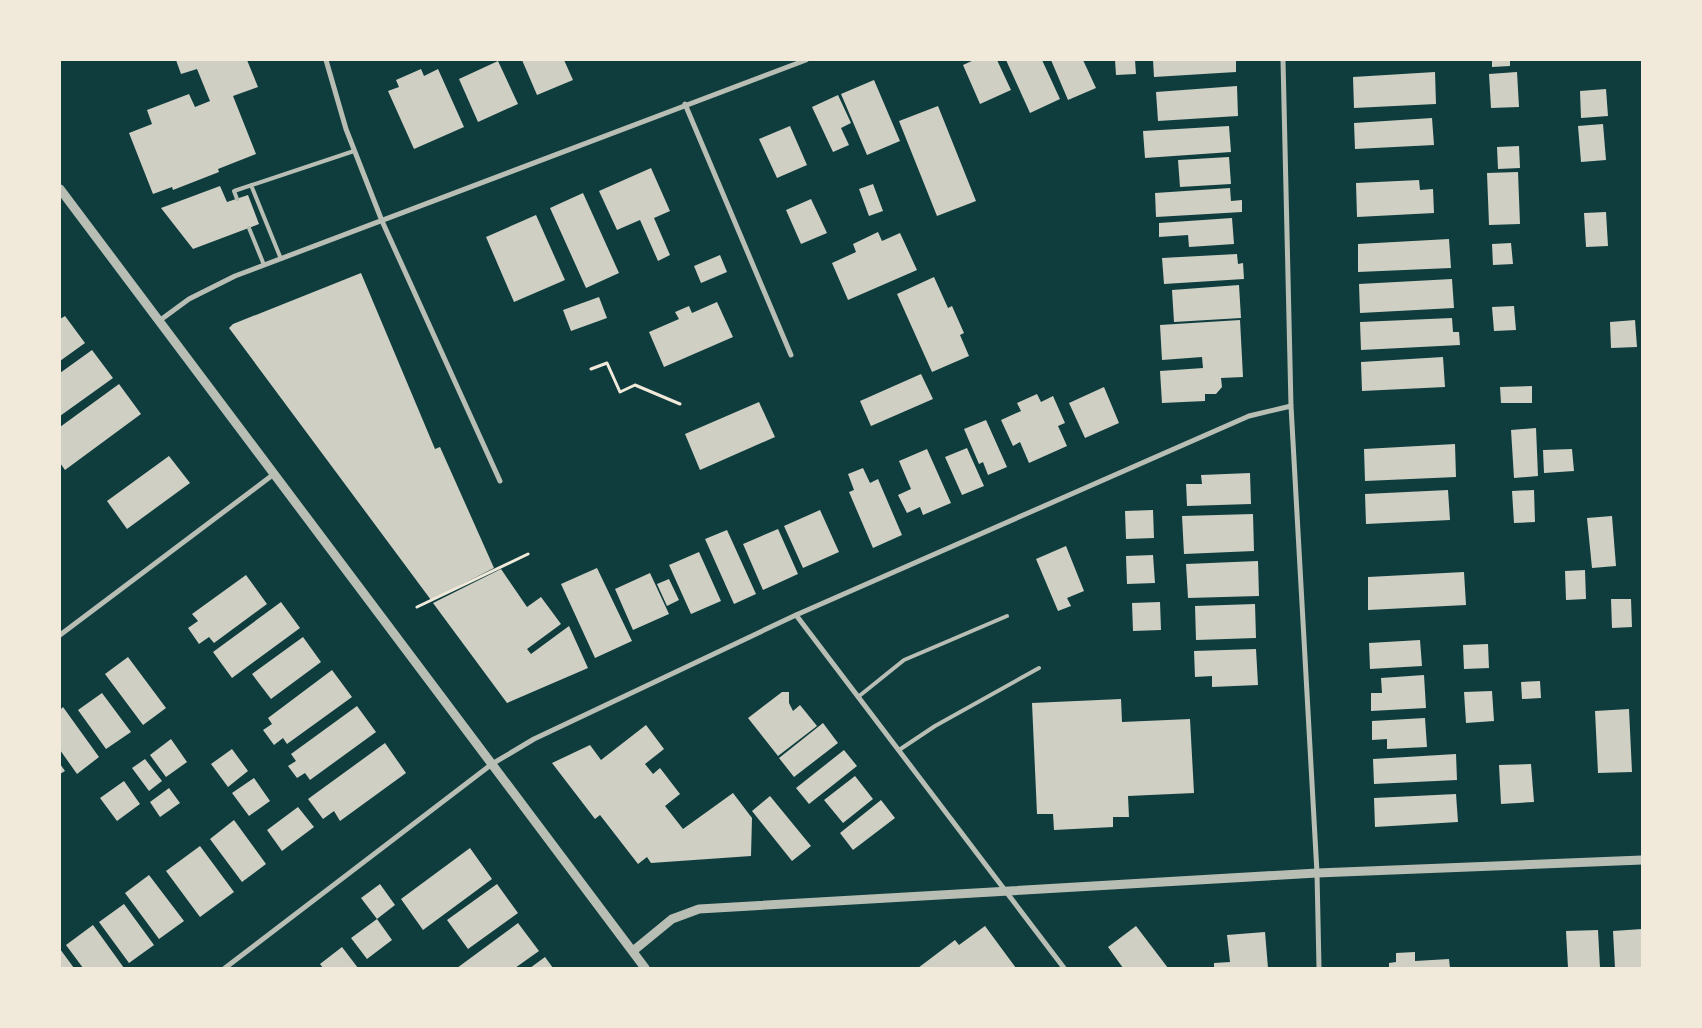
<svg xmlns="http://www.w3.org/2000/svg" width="1702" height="1028" font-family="Rubik,sans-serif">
	<rect width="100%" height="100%" fill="#0f3d3e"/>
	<!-- building -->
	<path fill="#cfcfc3" d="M176 60H247L258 87 233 96 256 154 218 169 219 172 173 190 172 187 153 194 129 133 152 124 147 110 189 94 195 107 210 101 197 69 181 74Z
		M522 60H564L573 80 537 95Z
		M974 60H997L1011 90 980 104 963 65Z
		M1006 60H1042L1060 99 1030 113Z
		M1051 60H1083L1096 88 1068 100Z
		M1115 60H1135L1136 74 1116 75Z
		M1153 60H1236V72L1154 77Z
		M1492 60H1510V66L1492 67Z
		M498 61 518 104 478 122 459 79Z
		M421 69 424 76 438 69 464 127 414 149 388 91 399 87 396 80Z
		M1435 72 1436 104 1354 108 1353 77Z
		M1517 72 1519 107 1491 108 1489 74Z
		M874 80 900 141 867 155 841 94Z
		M1237 86 1238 116 1158 121 1156 92Z
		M1606 89 1608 116 1581 118 1580 91Z
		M838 95 851 123 841 128 849 145 833 152 812 107Z
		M938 106 976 201 937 216 899 121Z
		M1432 118 1434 145 1355 149 1354 123Z
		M1603 124 1606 160 1581 162 1578 126Z
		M790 126 807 165 777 178 759 139Z
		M1229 126 1231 152 1145 158 1143 131Z
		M1519 146 1520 168 1498 169 1497 147Z
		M1229 157 1231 184 1180 187 1178 160Z
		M651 168 670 211 654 218 670 255 658 261 640 220 617 230 599 191Z
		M1518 172 1520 224 1489 225 1487 173Z
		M1419 180 1420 190 1433 189 1434 213 1357 217 1356 183Z
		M873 184 883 211 869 216 859 189Z
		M220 186 227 202 248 195 259 224 193 249 161 208Z
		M1230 188 1231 201 1242 200V212L1156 217 1155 193Z
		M583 193 619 273 586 288 550 208Z
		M811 199 827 233 801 244 786 210Z
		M1606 212 1608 246 1586 247 1584 213Z
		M536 215 565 280 514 302 486 237Z
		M1232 218 1234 244 1189 247 1188 235 1159 237V223Z
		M878 232 882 241 900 233 917 270 848 300 832 263 856 252 853 244Z
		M1449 239 1451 268 1358 272V244Z
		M1511 243 1513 264 1493 265 1492 244Z
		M1237 254 1238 264 1243 263 1244 279 1164 284 1162 258Z
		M720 255 727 272 701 283 694 266Z
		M361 273 435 449 440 447 494 568 431 600 229 328 233 324Z
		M934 277 948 308 952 306 964 333 960 335 969 356 932 372 897 294Z
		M1452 279 1454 308 1360 313 1359 284Z
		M1239 285 1241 318 1174 322 1172 290Z
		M599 297 607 318 571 331 563 310Z
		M717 302 733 337 664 367 649 332 679 319 675 312 689 306 692 313Z
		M1514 306 1516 330 1494 331 1492 307Z
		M65 316 85 343 60 361V319Z
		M1452 318 1453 332H1459L1460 345 1361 350 1360 322Z
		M1240 320 1243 377 1221 378 1222 387 1216 394H1205V401L1162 403 1160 371 1203 368 1202 357 1162 360 1160 325Z
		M1635 320 1637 347 1611 348 1610 322Z
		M92 350 113 378 60 416V373Z
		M1443 357 1445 387 1362 391 1361 362Z
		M921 374 933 399 871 426 860 401Z
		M119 384 141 414 65 470 60 463V427Z
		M1532 386V403H1501L1500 387Z
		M1104 387 1119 423 1085 438 1069 403Z
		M1037 394 1041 402 1053 396 1065 423 1058 426 1067 446 1029 463 1020 442 1013 446 1001 420 1021 411 1017 403Z
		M759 402 775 437 700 470 685 434Z
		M986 420 1007 467 988 475 983 462 979 464 964 429Z
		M1536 428 1538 476 1514 478 1511 430Z
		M1455 444 1456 477 1365 481 1364 449Z
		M967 448 984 486 962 495 945 457Z
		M927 449 951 503 923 515 920 507 907 513 898 495 911 489 899 461Z
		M1572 449 1574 471 1544 473 1543 450Z
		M169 456 190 483 127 529 107 501Z
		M863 468 870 483 878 479 902 535 873 548 849 492 854 490 848 474Z
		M1250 473 1251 504 1187 506 1186 484H1202L1201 475Z
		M1448 490 1450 520 1366 524 1365 494Z
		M1534 490 1535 522 1514 523 1512 491Z
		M820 510 839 552 803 568 784 526Z
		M1153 510 1154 538 1126 539 1125 511Z
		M1253 514 1254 551 1184 554 1182 516Z
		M1612 516 1616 566 1592 568 1587 518Z
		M778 529 798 574 763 590 743 544Z
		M727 530 756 594 734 604 705 539Z
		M1066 546 1084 591 1067 598 1071 606 1058 611 1036 559Z
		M699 552 721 601 691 614 669 565Z
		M1153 555 1155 583 1127 584 1126 556Z
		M1258 561 1259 596 1188 598 1186 564Z
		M597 568 632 641 595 658 561 584Z
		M501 569 527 607 541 597 561 624 527 649 531 654 569 626 588 668 507 703 433 603Z
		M1585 570 1586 599 1566 600 1565 571Z
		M1464 572 1466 605 1368 610V577Z
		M650 573 669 614 633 630 615 589Z
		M246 575 267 604 214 643 209 637 199 644 188 628 198 621 192 614Z
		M669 579 679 600 667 606 657 584Z
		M1611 599H1631L1632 627 1612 628Z
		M281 602 300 628 232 678 213 652Z
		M1160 602 1161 630 1133 631 1132 603Z
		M1255 604 1256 638 1196 640 1195 606Z
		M303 637 321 662 271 699 252 674Z
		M1420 640 1422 666 1370 669 1369 643Z
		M1488 644 1489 668 1464 669 1463 645Z
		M1256 649 1258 685 1212 687V676L1195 677 1194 651Z
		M128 657 166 708 143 725 105 674Z
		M332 670 352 697 287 744 283 738 274 745 263 730 272 724 268 718Z
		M1424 675 1426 708 1371 711V693H1382L1381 678Z
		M1540 681 1541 698 1522 699 1521 682Z
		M1492 691 1494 721 1466 723 1464 692Z
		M782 692H789V703L793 711 800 705 817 726 778 756 748 718Z
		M102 693 131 732 106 749 78 710Z
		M1121 699 1122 722 1190 719 1194 793 1128 796 1129 817H1113V827L1054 830 1053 814H1037L1032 703Z
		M357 706 376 732 310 780 305 773 297 778 288 766 296 761 291 754Z
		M63 707 99 757 77 774 60 750V710Z
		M1629 709 1632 772 1598 773 1595 711Z
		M1425 718 1427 747 1387 749V739L1372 740V721Z
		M823 723 838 743 794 777 779 758Z
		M646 725 664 749 645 764 653 774 660 768 680 794 665 806 683 829 733 793 752 818 751 856 651 863 647 857 638 864 600 815 595 819 552 763 590 745 601 760Z
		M171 739 187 762 166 777 150 755Z
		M385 743 406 773 340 821 334 811 323 819 308 799Z
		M232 749 248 771 228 787 211 764Z
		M844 750 857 766 809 804 796 788Z
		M1456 754 1457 780 1374 784 1373 759Z
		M145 759 162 781 149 791 132 768Z
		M60 764 65 771 60 774Z
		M1531 764 1534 802 1501 804 1499 765Z
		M855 776 873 799 843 823 824 800Z
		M254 778 270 801 249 816 232 793Z
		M124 781 140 804 117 821 100 798Z
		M169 788 180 803 160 817 150 802Z
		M1456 794 1458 822 1375 827 1374 798Z
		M770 796 811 846 792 861 752 811Z
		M881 800 895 818 853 850 840 833Z
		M298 807 314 827 282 851 267 830Z
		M234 820 266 864 242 882 210 839Z
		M200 846 234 892 200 917 166 871Z
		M470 848 492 879 423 930 401 899Z
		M149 875 184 921 159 939 125 893Z
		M380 884 395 905 377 919 392 940 367 959 351 938 377 919 361 898Z
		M497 884 518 913 468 949 447 920Z
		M124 904 154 945 129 963 99 922Z
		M518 923 539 951 515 968H457Z
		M93 925 124 968H83L66 945Z
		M985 926 1016 968H918L955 940 959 945Z
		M1136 926 1168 968H1123L1108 947Z
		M1642 929V968H1615L1613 931Z
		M1598 930 1600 968H1568L1566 931Z
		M1265 932 1268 968H1214V963L1230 962 1227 935Z
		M342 947 358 968H323L320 964Z
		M60 949 74 968H60Z
		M1415 952V961L1449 959 1450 968H1389V963L1396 962V953Z
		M545 957 553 968H530Z"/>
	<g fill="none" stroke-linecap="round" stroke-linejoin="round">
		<!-- path -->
		<path stroke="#f1e9da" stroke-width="3" d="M591 369 607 363 620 392 635 385 680 404
			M417 607 528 554"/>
		<!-- service -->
		<path stroke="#b8beb3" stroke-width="4" d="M251 185 281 259
			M237 199 234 191 354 151
			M249 228 264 265
			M858 697 904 660 1007 616
			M899 750 935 726 1039 668"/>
		<!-- minor -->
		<path stroke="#b8beb3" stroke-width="5" d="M326 60 346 129 382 221 500 481
			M1283 60 1291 406 1317 873 1319 968
			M685 104 791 355
			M159 321 189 299 235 276 806 60
			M796 615 1064 968
			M60 635 274 474
			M225 968 492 764 534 739 796 615 1249 416 1291 406"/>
		<!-- tertiary -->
		<path stroke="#b8beb3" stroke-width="9" d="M60 189 645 968
			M633 951 672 919 699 909 1317 873 1642 860"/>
	</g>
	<!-- border -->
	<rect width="1702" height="1028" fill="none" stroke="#f1e9da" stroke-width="122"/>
</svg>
